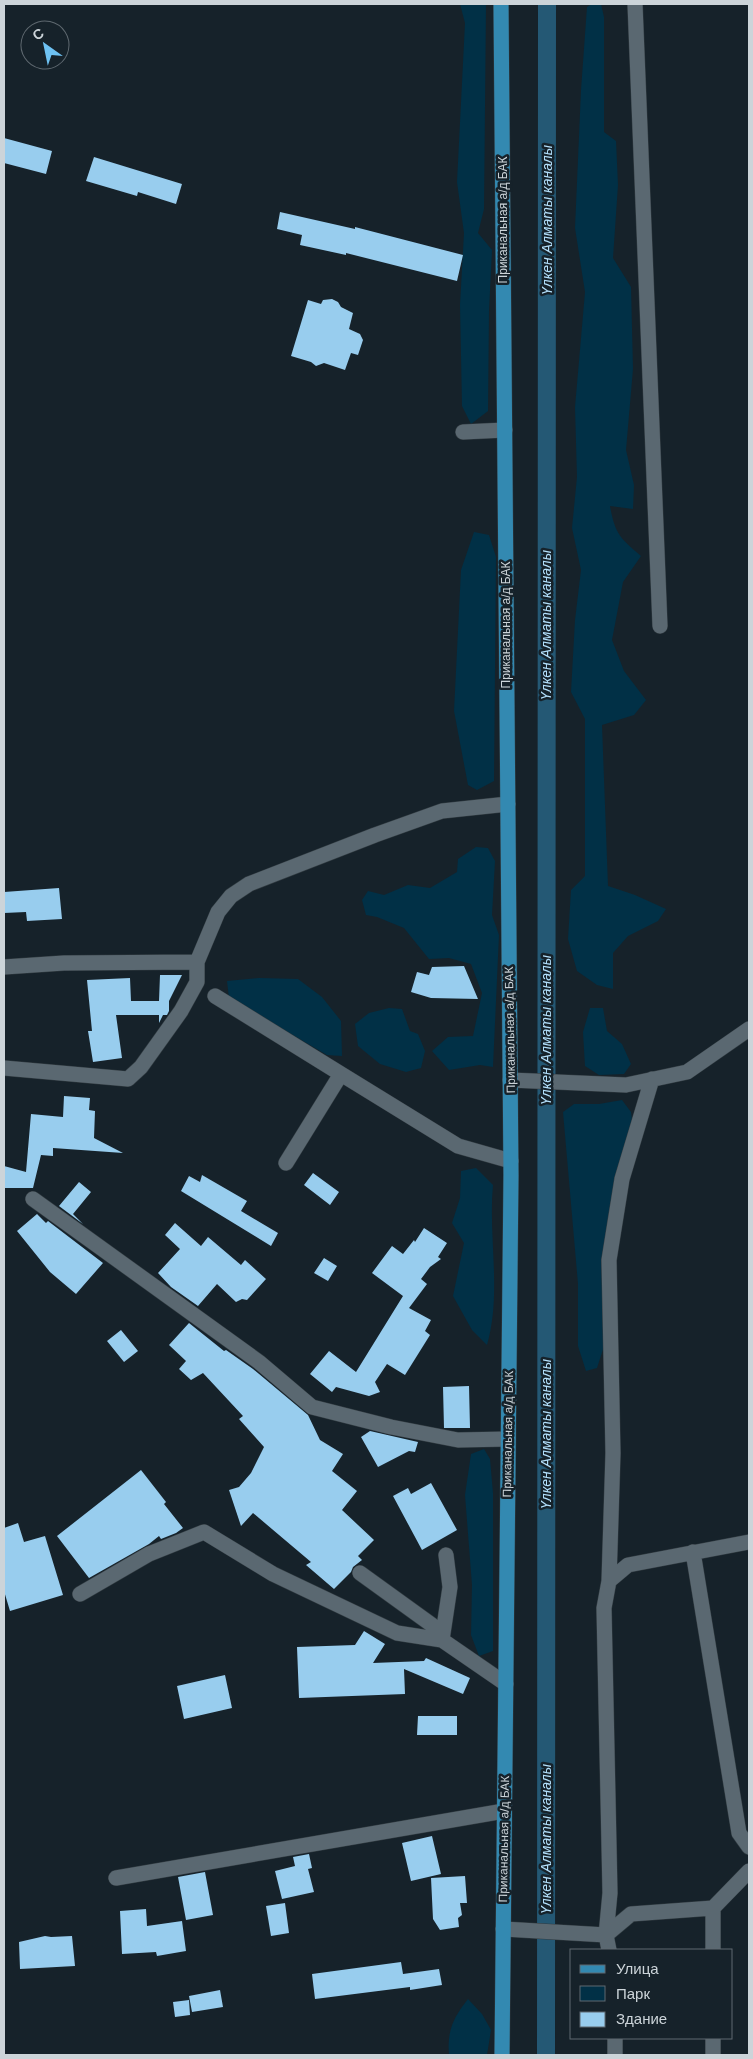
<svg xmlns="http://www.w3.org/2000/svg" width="753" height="2059" font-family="Arial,sans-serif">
	<rect width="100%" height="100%" fill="#16222a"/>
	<!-- green -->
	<path fill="#013046" d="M460 4H486L484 209 478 233 492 250 489 311 488 411 471 424 462 406 460 305 464 233 457 182 465 23Z
		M592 4H601L604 17V132L616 141 618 185 613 258 631 287 633 369 626 450 634 485 633 509 610 506C615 534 620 538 641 556L623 582 612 640 624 671 646 700 634 715 602 725 608 886 635 895 666 909 658 921 628 936 613 953V989L597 985 577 971 568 939 571 890 585 876V719L571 692 575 620 581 570 572 528 577 477 575 407 585 292 575 228 581 90 587 7Z
		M474 532 489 535 496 557 494 781 477 790 468 785 454 711 461 570Z
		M476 847 488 848 495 861 492 915 499 935 493 1067 480 1065 449 1070 432 1051 448 1037 473 1036 482 993 471 964 449 958 429 959 404 928 377 917 366 915 362 900 368 891 384 895 408 885 430 888 457 872 458 859Z
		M259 978 298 979 322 997 341 1021 342 1056 327 1055 229 998 227 981Z
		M389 1008 402 1009 410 1031 418 1034 425 1051 421 1068 406 1072 380 1064 358 1046 355 1024 369 1013Z
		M590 1008H603L607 1031 622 1044 631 1064 624 1074 599 1075 585 1066 583 1032Z
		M622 1100 631 1112 633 1128 617 1176 607 1337 597 1368 586 1371 578 1346V1284L563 1112 574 1104H599Z
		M476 1168 493 1185C488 1237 502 1293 487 1345L472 1330 453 1296 464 1243 452 1223 460 1198 461 1171Z
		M484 1449 490 1459 493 1493V1651L479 1656 471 1635 472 1585 465 1495 471 1454Z
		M468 1999 482 2014 491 2030 487 2055H449C447 2031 453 2018 468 1999Z"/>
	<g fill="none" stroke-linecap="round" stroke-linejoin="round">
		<!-- canal -->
		<path stroke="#245874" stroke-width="18" d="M546 2055 547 4"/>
	</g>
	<!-- building -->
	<path fill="#98cdee" d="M4 138 52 151 46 174 4 163Z
		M94 157 182 184 176 204 138 192 137 196 86 181Z
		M280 212 355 229V227L463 255 457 281 346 253V255L300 245 302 235 277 229Z
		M332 299 338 302 341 307 353 313 349 329 360 334 363 340 358 355 351 353 345 370 324 363 316 366 311 362 291 356 308 300 321 304 323 300Z
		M59 888 62 919 27 921 26 912 4 913V892Z
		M464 966 478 999 431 998 411 992 417 972 429 975 432 967Z
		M160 975H182L169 1001V1011L167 1015H163L159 1023V1015H116L122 1058 93 1062 88 1031H92L87 980 130 978 131 1001H159Z
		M64 1096 90 1098 89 1110 95 1111 94 1138 123 1153 53 1148V1156L41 1155 33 1188H4V1166L26 1172 31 1114 63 1117Z
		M313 1173 339 1192 330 1205 304 1185Z
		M202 1175 247 1201 241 1211 278 1233 271 1246 181 1191 189 1176 200 1182Z
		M79 1182 91 1192 73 1214 83 1224 59 1206Z
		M37 1214 46 1223 48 1221 103 1263 76 1294 50 1272 17 1231Z
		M175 1223 201 1246 208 1237 241 1265 245 1260 266 1279 247 1300 242 1299 236 1302 217 1284 198 1306 171 1287 158 1273 180 1249 165 1235Z
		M424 1228 447 1243 438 1257 441 1259 430 1267 421 1279 427 1284 409 1308 431 1320 425 1331 430 1335 405 1375 387 1364 375 1382 380 1392 369 1396 336 1387 332 1392 310 1374 329 1351 356 1372 403 1296 372 1273 392 1246 403 1254 414 1240 415 1242Z
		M324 1258 337 1266 328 1281 314 1273Z
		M189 1323 224 1351 226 1350 253 1369 308 1415 320 1440 343 1454 332 1471 357 1491 342 1510 374 1540 358 1556 362 1560 353 1567 351 1572 334 1589 306 1565 311 1562 253 1513 241 1526 229 1490 239 1487 251 1473 264 1447 239 1419 243 1416 203 1373 191 1380 179 1369 186 1361 169 1345Z
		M121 1330 138 1351 124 1362 107 1341Z
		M469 1386 470 1428H444L443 1387Z
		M370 1431 418 1442 415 1452 409 1451 378 1467 361 1437Z
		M141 1470 166 1502 164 1504 183 1528 176 1533 161 1539 159 1536 149 1544 89 1578 57 1536Z
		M431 1483 457 1530 422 1550 393 1496 408 1488 411 1494Z
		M18 1523 24 1542 45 1536 63 1595 10 1611 4 1591V1528Z
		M364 1631 385 1644 373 1663 424 1661 426 1658 470 1678 463 1694 404 1669 405 1694 299 1698 297 1647 355 1645Z
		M225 1675 232 1708 184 1719 177 1686Z
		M418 1716H457V1735H417Z
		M432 1836 441 1874 411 1881 402 1843Z
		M309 1854 312 1868 308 1869 314 1892 282 1899 275 1871 295 1866 293 1857Z
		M205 1872 213 1915 186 1920 178 1877Z
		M465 1876 467 1903H460L462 1915 458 1918 459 1927 440 1930 433 1919 431 1878Z
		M285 1903 289 1933 271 1936 266 1906Z
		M146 1909 147 1926 182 1921 186 1951 157 1956 156 1952 122 1954 120 1911Z
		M45 1936 51 1937 72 1936 75 1966 20 1969 19 1942Z
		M401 1962 403 1974 439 1969 442 1985 410 1990V1987L315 1999 312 1974Z
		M220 1990 223 2007 192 2012 189 1996Z
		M189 2000 190 2015 175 2017 173 2002Z"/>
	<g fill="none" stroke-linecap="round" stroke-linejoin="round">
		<defs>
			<path id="minor" d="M635 4 660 626
				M463 432 505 430
				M4 967 64 963 197 962 218 912 231 896 249 884 375 835 442 811 508 804
				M215 996 341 1074
				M4 1068 128 1079 141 1067 181 1011 197 982V962
				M510 1080 626 1085 687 1072 749 1029
				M286 1163 341 1074 458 1146 511 1161
				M33 1199 259 1362 312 1407 391 1427 458 1440 508 1439
				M693 1552 739 1833 749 1847
				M360 1573 432 1625 442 1640
				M609 1581 613 1453 609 1260 622 1179 652 1079
				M80 1594 149 1554 204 1532 273 1574 397 1633 442 1640 506 1684
				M442 1640 450 1587 446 1555
				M116 1878 504 1811
				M713 1908V1950
				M503 1929 606 1935
				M606 1935 631 1914 713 1908 749 1871
				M609 1950 606 1935 610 1893 604 1608 609 1581 628 1565 749 1542
				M615 2038V2055
				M713 2038V2055"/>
			<path id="major" d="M501 4 511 1175 502 2055"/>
		</defs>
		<!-- minor casing -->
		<use href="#minor" stroke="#323c42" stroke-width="16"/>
		<!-- major casing -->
		<use href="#major" stroke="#323c42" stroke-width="16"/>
		<!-- minor -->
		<use href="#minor" stroke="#5a6871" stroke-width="15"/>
		<!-- major -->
		<use href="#major" stroke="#3389b1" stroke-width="15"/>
	</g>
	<g text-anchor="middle" stroke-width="5" stroke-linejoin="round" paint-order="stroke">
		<!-- street labels -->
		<g font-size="12" fill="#ccd4d9" stroke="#16222a">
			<text transform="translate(503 220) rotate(-90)" y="4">Приканальная а/д БАК</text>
			<text transform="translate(506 625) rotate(-90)" y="4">Приканальная а/д БАК</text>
			<text transform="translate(510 1030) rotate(-91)" y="4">Приканальная а/д БАК</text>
			<text transform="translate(508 1434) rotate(-89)" y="4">Приканальная а/д БАК</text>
			<text transform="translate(504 1839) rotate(-89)" y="4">Приканальная а/д БАК</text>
		</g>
		<!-- water labels -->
		<g font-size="14" font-style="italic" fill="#b4e1fd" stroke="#16222a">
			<text transform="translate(547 220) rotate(-90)" y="5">Үлкен Алматы каналы</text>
			<text transform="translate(546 625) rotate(-90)" y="5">Үлкен Алматы каналы</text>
			<text transform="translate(546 1030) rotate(-90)" y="5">Үлкен Алматы каналы</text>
			<text transform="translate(546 1434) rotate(-90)" y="5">Үлкен Алматы каналы</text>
			<text transform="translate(546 1839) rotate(-90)" y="5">Үлкен Алматы каналы</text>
		</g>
	</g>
	<!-- border -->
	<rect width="753" height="2059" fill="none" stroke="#ccd4d9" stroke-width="10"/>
	<!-- legend -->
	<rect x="570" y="1949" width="162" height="90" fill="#16222a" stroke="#5f6970"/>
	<rect x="580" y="1965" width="25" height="8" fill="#3389b1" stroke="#5f6970"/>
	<text x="616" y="1974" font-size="15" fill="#ccd4d9">Улица</text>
	<rect x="580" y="1986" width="25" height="15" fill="#013046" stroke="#5f6970"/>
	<text x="616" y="1999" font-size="15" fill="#ccd4d9">Парк</text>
	<rect x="580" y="2012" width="25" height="15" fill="#98cdee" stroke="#5f6970"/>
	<text x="616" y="2024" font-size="15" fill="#ccd4d9">Здание</text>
	<!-- north arrow -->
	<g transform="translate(45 45) rotate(327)"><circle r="24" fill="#16222a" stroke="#5f6970"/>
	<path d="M0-4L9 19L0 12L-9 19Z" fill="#6ec2f3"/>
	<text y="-8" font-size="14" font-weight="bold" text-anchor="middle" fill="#ccd4d9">С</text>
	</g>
</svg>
